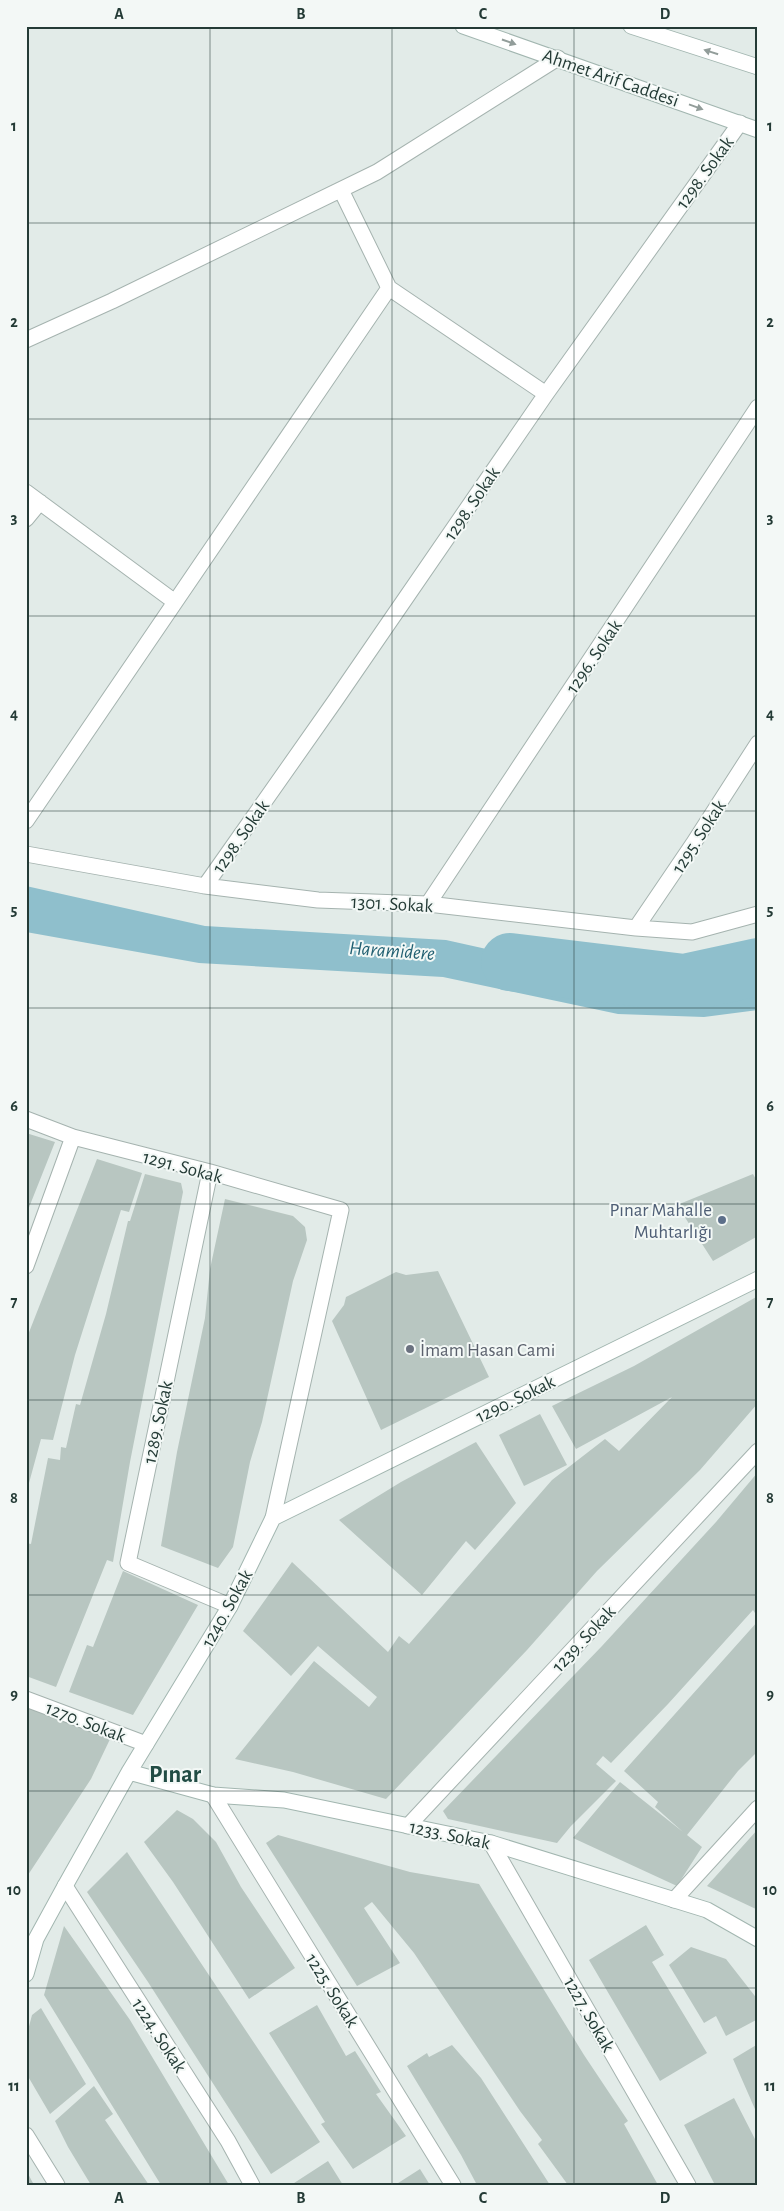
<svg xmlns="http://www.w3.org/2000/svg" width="784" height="2211" font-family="'Alegreya Sans',sans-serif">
	<rect width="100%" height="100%" fill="#e2ebe8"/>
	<!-- water -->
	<path fill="#8fbfcc" d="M26 886 205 926 446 940 640 983 758 945V1010L704 1017 618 1014 443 977 199 963 26 932Z"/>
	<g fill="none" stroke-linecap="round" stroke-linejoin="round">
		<!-- river -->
		<path stroke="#8fbfcc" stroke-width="58" d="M510 962 684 983 758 967"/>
	</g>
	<!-- building -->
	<path fill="#b8c6c1" d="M26 1133 55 1142 26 1215Z
		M97 1159 142 1173 129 1212 121 1210 75 1355 53 1440 41 1439 26 1494V1340Z
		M145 1174 181 1183 183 1192 130 1462 113 1562 107 1560 56 1687 26 1676V1543L31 1544 48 1458 60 1460 61 1447 66 1448 76 1404 80 1405 106 1314 128 1221H130Z
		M753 1174 758 1183V1236L713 1261 677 1205Z
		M225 1199 293 1216 305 1227 307 1240 293 1281 262 1422 250 1462 233 1547 218 1568 161 1546 177 1452 205 1318 210 1269Z
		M438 1271 489 1377 381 1430 332 1321 344 1305 346 1297 396 1272 406 1275Z
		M758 1296V1403L700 1470 597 1571 527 1650 386 1799 293 1772 235 1759 314 1661 369 1707 377 1697 318 1646 291 1676 243 1631 292 1562 388 1652 399 1636 409 1644 552 1480 605 1439 619 1451 672 1397 576 1449 552 1406 634 1366Z
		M540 1414 567 1465 524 1486 499 1435Z
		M476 1442 516 1503 475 1550 466 1541 422 1595 339 1520 401 1482Z
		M758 1472V1610L755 1613 753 1610 668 1704 611 1763 603 1756 596 1764 616 1781 571 1826 557 1843 448 1819 443 1811 602 1646 716 1522Z
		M123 1571 198 1605 133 1715 69 1692 87 1645 93 1647Z
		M758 1621V1751L738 1771 687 1835 702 1847 677 1886 573 1838 620 1782 683 1832 655 1807 658 1802 624 1771Z
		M26 1704 111 1737 91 1779 26 1878Z
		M177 1810 193 1819 216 1842 241 1887 295 1968 249 1999 173 1882 144 1842Z
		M758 1829V1910L707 1886Z
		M278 1835 410 1872 479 1884 584 2055 628 2121 624 2124 658 2185H568L538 2144 542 2140 520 2111 414 1953 372 1902 364 1908 400 1963 357 1986 266 1843Z
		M127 1852 320 2142 271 2174 148 1982 87 1892Z
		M646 1925 664 1955 652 1962 707 2053 660 2081 589 1960Z
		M64 1926 130 2020 229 2185H161L44 1995Z
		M691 1947 726 1959 758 2000V2019L726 2036 716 2016 704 2023 669 1965Z
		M317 2005 346 2056 355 2051 381 2092 376 2094 406 2136 353 2169 321 2124 325 2122 269 2033Z
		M41 2008 86 2084 50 2114 26 2073V2038L32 2015Z
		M758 2044V2116L733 2059Z
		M452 2045 481 2078 550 2185H477L461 2155 407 2066 427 2053 429 2057Z
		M94 2086 113 2114 105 2120 149 2185H91L68 2147 55 2121Z
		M734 2098 758 2145V2185H715L684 2125Z
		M328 2161 343 2185H291Z
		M420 2169 430 2185H395Z
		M26 2170 34 2185H26Z"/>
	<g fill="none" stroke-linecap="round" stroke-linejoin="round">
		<defs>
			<path id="street" d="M341 190 389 288 546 394
				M26 340 112 301 377 172 558 58
				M26 492 175 602
				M26 519 40 502
				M26 821 389 288
				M26 854 205 886 318 900 428 904 636 928 692 932 758 914
				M205 886 335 701 546 394 740 123
				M428 904 758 407
				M636 928 693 844 758 743
				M26 1119 73 1137 210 1172 341 1210 273 1518
				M210 1172 128 1563 230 1606
				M26 1266 73 1137
				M26 1699 146 1744
				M213 1795 453 2185
				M408 1826 758 1451
				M491 1843 688 2185
				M65 1886 228 2141 252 2185
				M674 1900 758 1808
				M26 2135 57 2185"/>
			<path id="secondary" d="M463 26 758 130
				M631 26 758 67
				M129 1772 213 1795 284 1800 491 1843 707 1910 758 1939
				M26 1974 36 1939 65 1886 129 1772 230 1606 273 1518 758 1279"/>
		</defs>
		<!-- street casing -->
		<use href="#street" stroke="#a5b3af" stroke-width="17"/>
		<!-- secondary casing -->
		<use href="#secondary" stroke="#a2b6b0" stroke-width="17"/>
		<!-- street -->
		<use href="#street" stroke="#fff" stroke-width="15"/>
		<!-- secondary -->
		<use href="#secondary" stroke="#fff" stroke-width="15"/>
	</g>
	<!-- one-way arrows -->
	<defs><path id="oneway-solid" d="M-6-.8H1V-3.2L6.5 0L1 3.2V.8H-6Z" transform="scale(1.25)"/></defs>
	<g fill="#929d9a">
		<use href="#oneway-solid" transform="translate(509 42) rotate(19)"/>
		<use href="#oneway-solid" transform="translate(711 52) rotate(-162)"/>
		<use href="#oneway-solid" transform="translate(696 107) rotate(20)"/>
	</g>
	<!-- grid -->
	<path fill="none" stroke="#243b36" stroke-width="1" stroke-opacity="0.55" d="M210 26V2185M392 26V2185M574 26V2185M26 223H758M26 419H758M26 616H758M26 811H758M26 1008H758M26 1204H758M26 1400H758M26 1595H758M26 1791H758M26 1988H758"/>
	<!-- markers -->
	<circle fill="#5c6f8a" stroke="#f3f8f6" stroke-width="2" cx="722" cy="1220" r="5"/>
	<circle fill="#6b7280" stroke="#f3f8f6" stroke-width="2" cx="410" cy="1349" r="5"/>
	<g text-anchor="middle" stroke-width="4" stroke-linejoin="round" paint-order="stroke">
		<!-- street labels -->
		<g font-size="19" fill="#243b36" stroke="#f3f8f6">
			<text transform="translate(611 77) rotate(19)" y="7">Ahmet Arif Caddesi</text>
			<text transform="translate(704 172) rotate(-54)" y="7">1298. Sokak</text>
			<text transform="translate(471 503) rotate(-56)" y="7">1298. Sokak</text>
			<text transform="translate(593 656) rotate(-56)" y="7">1296. Sokak</text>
			<text transform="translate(240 836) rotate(-55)" y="7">1298. Sokak</text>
			<text transform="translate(698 836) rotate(-57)" y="7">1295. Sokak</text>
			<text transform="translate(392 903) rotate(3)" y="7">1301. Sokak</text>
			<text transform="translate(183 1166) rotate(15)" y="7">1291. Sokak</text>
			<text transform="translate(515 1398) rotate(-26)" y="7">1290. Sokak</text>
			<text transform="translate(157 1422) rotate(-78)" y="7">1289. Sokak</text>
			<text transform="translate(226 1608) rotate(-61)" y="7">1240. Sokak</text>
			<text transform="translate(583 1638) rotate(-47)" y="7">1239. Sokak</text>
			<text transform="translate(86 1721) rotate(21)" y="7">1270. Sokak</text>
			<text transform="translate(450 1834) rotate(12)" y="7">1233. Sokak</text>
			<text transform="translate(333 1990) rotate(58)" y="7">1225. Sokak</text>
			<text transform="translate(590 2014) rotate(60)" y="7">1227. Sokak</text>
			<text transform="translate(160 2035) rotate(57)" y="7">1224. Sokak</text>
		</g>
		<!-- service labels -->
		<g font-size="19" fill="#4e5e75" stroke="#f3f8f6" text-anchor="end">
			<text x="712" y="1216">Pınar Mahalle<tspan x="712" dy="22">Muhtarlığı</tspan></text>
		</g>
		<!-- worship labels -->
		<g font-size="19" fill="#5b616d" stroke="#f3f8f6" text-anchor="start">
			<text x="420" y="1356">İmam Hasan Cami</text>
		</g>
		<!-- water labels -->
		<g font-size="20" font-style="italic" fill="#226072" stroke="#f3f8f6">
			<text transform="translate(392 950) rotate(4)" y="7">Haramidere</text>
		</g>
		<!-- district labels -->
		<g font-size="24" font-weight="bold" fill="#214c44" stroke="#f3f8f6">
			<text x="175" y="1782">Pınar</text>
		</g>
	</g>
	<!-- border -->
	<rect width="784" height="2211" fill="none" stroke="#f3f8f6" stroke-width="55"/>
	<rect x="28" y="28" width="728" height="2156" fill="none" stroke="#243b36" stroke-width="2"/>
	<g font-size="16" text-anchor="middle" font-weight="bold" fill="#243b36">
		<text x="119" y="19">A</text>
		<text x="301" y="19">B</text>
		<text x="483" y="19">C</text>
		<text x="665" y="19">D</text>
		<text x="14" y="131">1</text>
		<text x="770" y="131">1</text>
		<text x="14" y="327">2</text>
		<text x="770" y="327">2</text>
		<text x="14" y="523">3</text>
		<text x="770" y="523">3</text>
		<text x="14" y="719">4</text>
		<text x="770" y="719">4</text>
		<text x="14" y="915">5</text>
		<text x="770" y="915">5</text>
		<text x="14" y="1111">6</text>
		<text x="770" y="1111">6</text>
		<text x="14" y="1307">7</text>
		<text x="770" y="1307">7</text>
		<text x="14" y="1503">8</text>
		<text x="770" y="1503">8</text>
		<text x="14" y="1699">9</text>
		<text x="770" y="1699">9</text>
		<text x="14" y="1895">10</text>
		<text x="770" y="1895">10</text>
		<text x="14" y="2091">11</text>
		<text x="770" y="2091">11</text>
		<text x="119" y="2203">A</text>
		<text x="301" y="2203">B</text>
		<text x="483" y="2203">C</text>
		<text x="665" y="2203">D</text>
	</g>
</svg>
